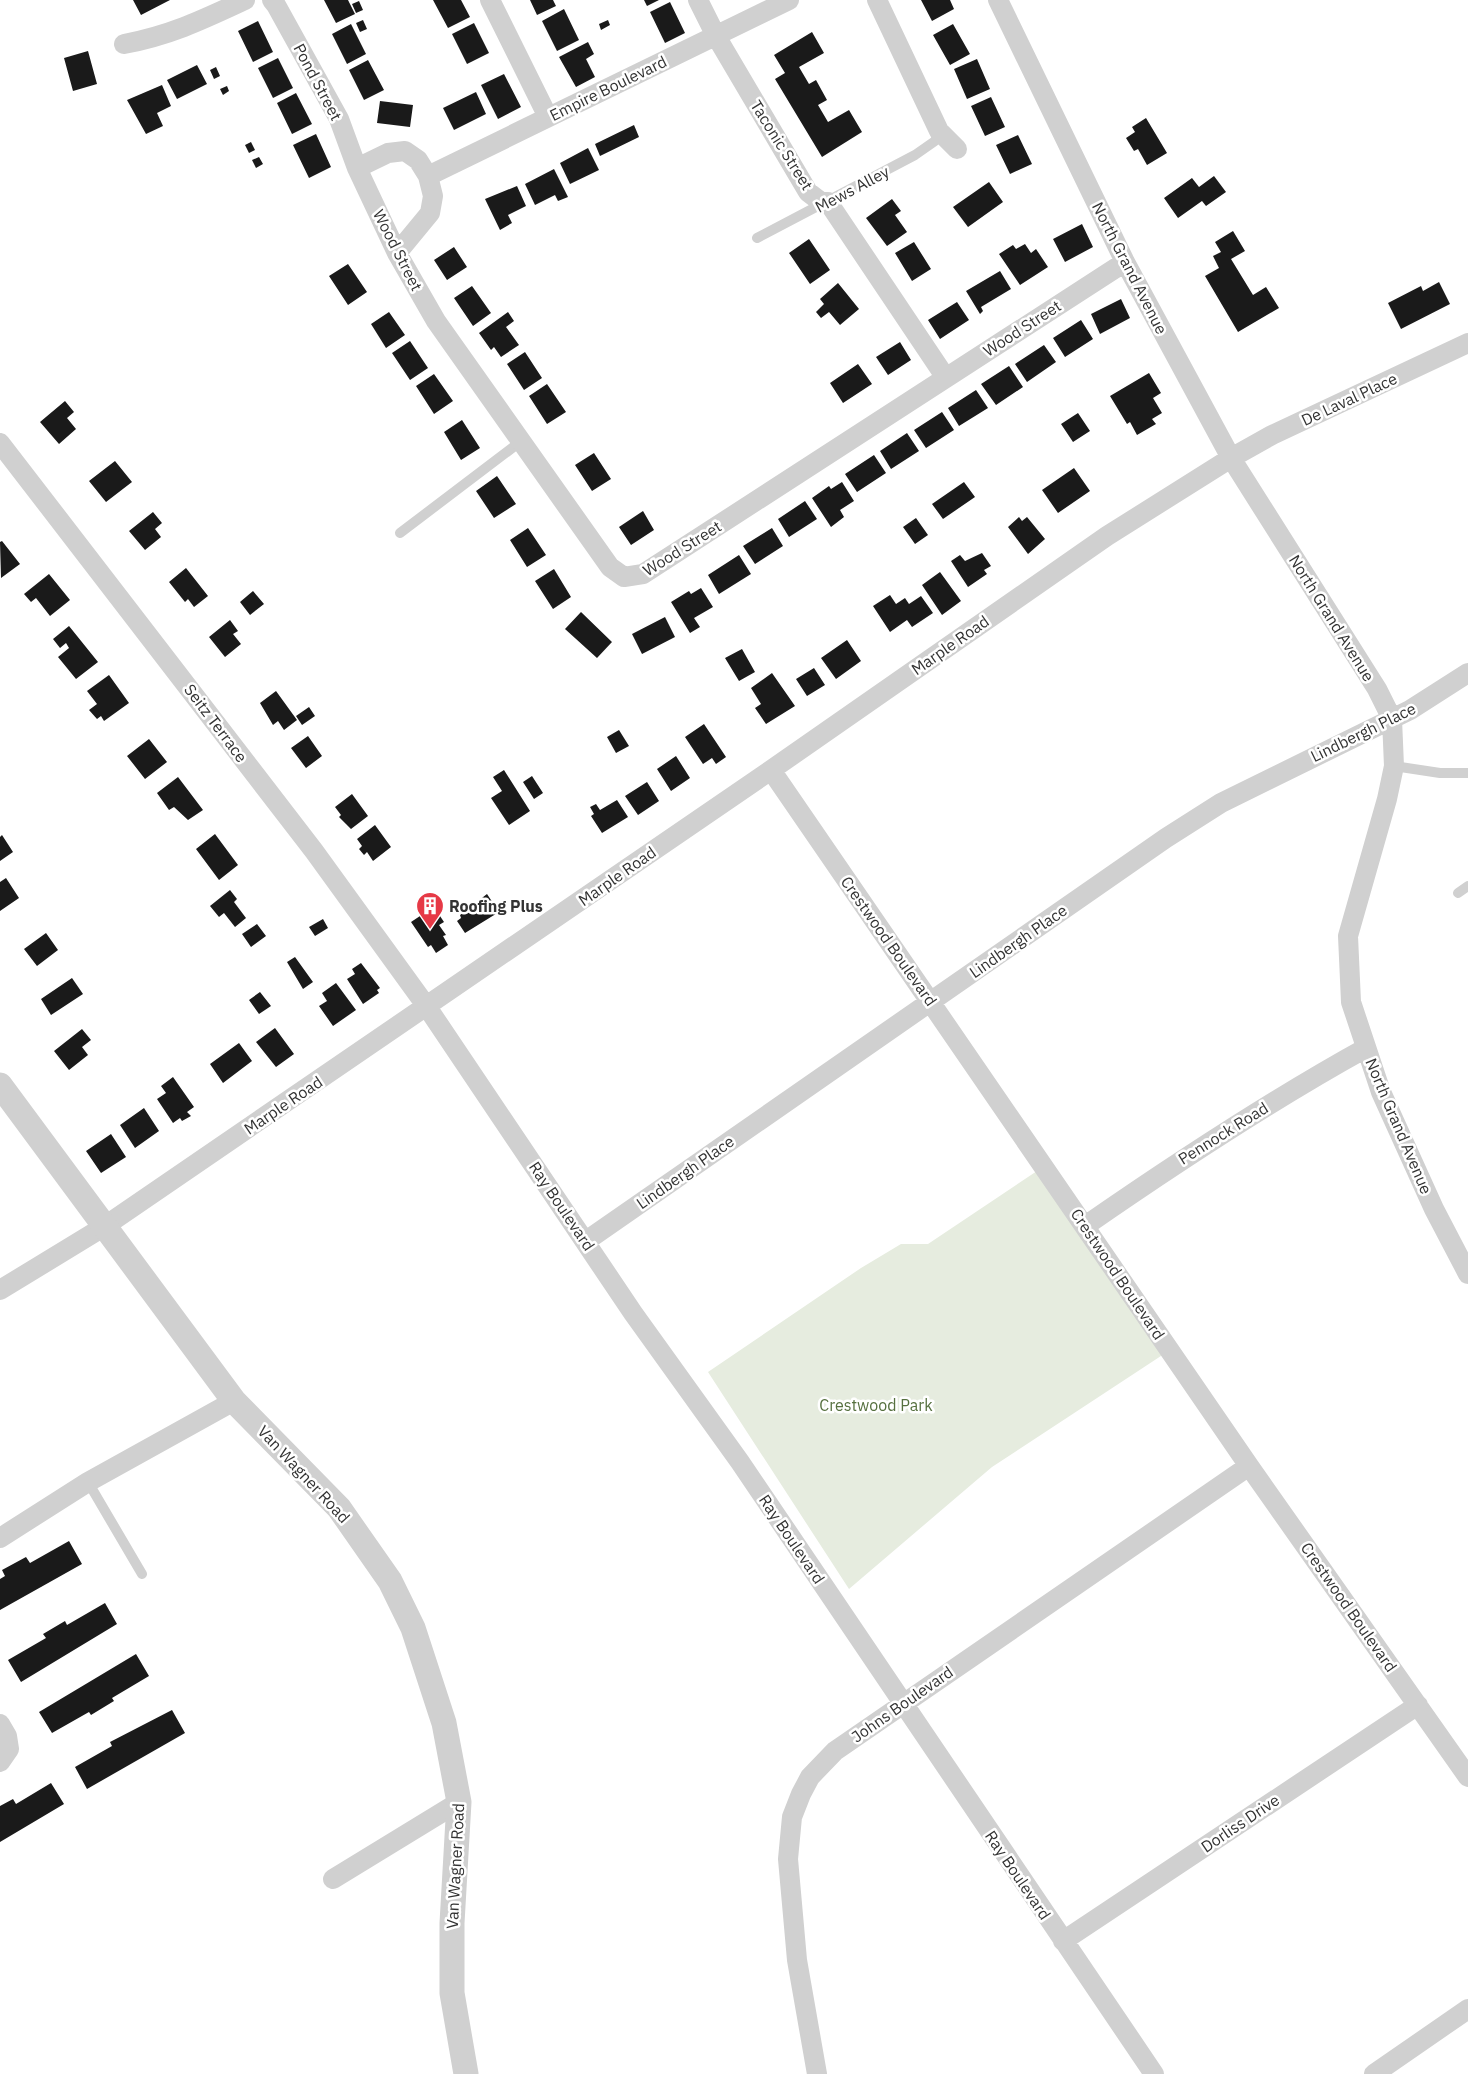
<svg xmlns="http://www.w3.org/2000/svg" width="1468" height="2074" font-family="'IBM Plex Sans',sans-serif">
	<rect width="100%" height="100%" fill="#fff"/>
	<!-- green -->
	<path fill="#e6ecdf" d="M1040 1169 1164 1354 992 1467 849 1589 708 1372 861 1268 901 1244H928Z"/>
	<!-- building -->
	<path fill="#1a1a1a" d="M133 0H170L141 15Z
		M324 0H348L355 14 336 23Z
		M433 0H461L470 17 448 28Z
		M530 0H553L556 6 537 15Z
		M644 0H659L647 6Z
		M921 0H950L954 9 932 21Z
		M359 1 363 10 356 13 352 4Z
		M670 2 685 33 665 43 650 12Z
		M564 9 579 40 557 51 542 21Z
		M363 20 367 29 360 32 356 23Z
		M608 20 610 25 601 30 599 24Z
		M258 21 273 52 253 62 238 31Z
		M474 23 489 53 467 64 452 34Z
		M351 24 366 54 347 64 332 34Z
		M953 24 970 54 950 65 933 35Z
		M812 32 824 53 799 67 809 84 816 80 827 100 818 105 828 122 849 110 862 132 822 157 775 79 785 73 774 55Z
		M588 42 594 54 586 59 595 77 576 87 559 57Z
		M88 51 97 84 73 91 64 58Z
		M278 58 293 88 273 98 258 68Z
		M977 59 990 89 967 99 954 69Z
		M368 60 384 90 364 100 349 70Z
		M197 65 207 84 177 99 167 80Z
		M216 67 220 76 214 79 210 70Z
		M504 74 521 107 498 119 481 85Z
		M162 85 171 106 157 113 163 126 146 134 127 100Z
		M227 86 229 91 223 95 220 89Z
		M476 92 486 114 454 130 443 108Z
		M296 93 312 124 292 134 277 103Z
		M991 97 1005 127 985 136 971 106Z
		M380 101 413 105 410 127 377 123Z
		M1146 118 1167 153 1147 165 1138 149 1134 151 1126 138 1135 132 1132 127Z
		M634 125 639 137 600 156 595 144Z
		M316 134 331 167 309 178 293 145Z
		M1018 135 1032 164 1010 174 996 145Z
		M251 142 255 150 249 153 245 145Z
		M588 148 599 170 570 184 560 163Z
		M259 157 263 164 256 168 252 160Z
		M554 169 568 197 558 201 555 195 535 205 525 184Z
		M1214 176 1226 192 1206 206 1202 201 1178 218 1164 198 1192 178 1199 187Z
		M989 182 1003 202 968 227 953 207Z
		M517 186 526 206 508 215 512 223 500 230 485 199Z
		M892 199 901 211 895 215 907 232 887 246 866 218Z
		M1082 224 1093 247 1065 262 1053 239Z
		M1233 231 1245 251 1231 259 1253 295 1266 287 1279 308 1238 332 1205 276 1219 268 1213 256 1221 252 1215 242Z
		M809 239 830 270 810 284 789 253Z
		M914 242 931 269 912 281 895 253Z
		M1025 244 1031 253 1036 249 1048 267 1020 285 999 254 1013 245 1016 249Z
		M454 247 467 267 447 280 434 260Z
		M348 264 367 292 348 305 329 276Z
		M1000 271 1011 289 981 307 983 311 980 314 966 291Z
		M1439 282 1450 304 1401 329 1388 303 1421 286 1423 291Z
		M838 283 859 309 840 325 829 312 821 318 816 312 824 304 820 299Z
		M472 286 491 313 473 326 454 298Z
		M1121 299 1130 318 1100 334 1091 314Z
		M957 302 969 320 940 339 928 320Z
		M389 312 405 335 386 348 371 324Z
		M508 312 514 321 506 327 519 345 501 357 494 347 491 350 479 333Z
		M1081 320 1093 339 1065 357 1053 338Z
		M410 341 428 368 410 380 392 353Z
		M900 342 911 360 888 375 876 357Z
		M1044 345 1056 362 1027 382 1015 364Z
		M525 352 542 378 524 390 507 364Z
		M858 364 872 384 843 403 830 383Z
		M1009 366 1023 387 996 405 981 384Z
		M1149 373 1161 393 1153 398 1162 413 1152 419 1156 424 1137 435 1130 422 1127 424 1110 396Z
		M434 374 453 401 434 414 416 386Z
		M547 384 566 412 547 424 529 396Z
		M976 390 988 408 959 426 948 408Z
		M65 401 74 412 67 418 76 429 59 444 40 422Z
		M942 412 954 430 926 448 914 430Z
		M1078 413 1090 431 1073 442 1061 424Z
		M462 420 480 448 461 460 444 432Z
		M907 433 919 451 891 469 880 451Z
		M594 453 611 479 592 491 575 465Z
		M874 455 886 473 857 492 845 474Z
		M115 461 132 482 106 502 89 481Z
		M1074 468 1090 491 1058 513 1042 490Z
		M497 476 516 504 494 518 476 491Z
		M842 482 854 501 840 510 844 517 831 527 812 498 829 486 831 489Z
		M964 482 975 497 943 519 932 504Z
		M805 501 817 519 789 537 778 519Z
		M643 511 654 530 631 545 619 527Z
		M153 512 162 523 155 529 161 537 145 550 129 531Z
		M1019 517 1022 521 1027 517 1045 539 1028 554 1008 527Z
		M916 518 928 535 915 544 903 527Z
		M528 528 546 555 527 567 510 540Z
		M772 528 783 546 755 564 743 546Z
		M2 541 20 564 1 578 0 542Z
		M982 553 991 566 984 570 987 574 968 587 951 561 960 555 965 561Z
		M739 555 751 574 719 594 708 575Z
		M186 568 208 596 194 607 188 599 185 602 169 582Z
		M554 569 571 597 553 609 535 581Z
		M940 572 961 601 942 615 922 585Z
		M49 574 70 600 50 616 36 598 31 602 24 594Z
		M701 588 713 607 694 618 700 627 690 633 671 602 689 591 691 594Z
		M253 591 264 604 250 615 240 602Z
		M890 595 896 604 905 598 909 604 921 596 933 613 912 627 907 620 890 632 873 606Z
		M581 612 612 642 597 658 565 629Z
		M665 617 675 637 642 654 632 634Z
		M230 620 238 631 233 634 241 644 225 657 209 637Z
		M69 626 98 662 76 679 58 657 69 648 66 643 60 648 53 639Z
		M847 640 861 661 836 679 821 658Z
		M742 649 755 672 739 681 725 658Z
		M814 668 825 685 807 696 796 679Z
		M772 673 795 706 766 724 755 708 761 704 751 688Z
		M109 675 129 703 104 721 101 716 97 719 89 710 97 704 87 691Z
		M276 691 297 720 284 730 278 721 273 725 260 703Z
		M309 707 315 716 302 725 296 716Z
		M704 724 726 757 716 764 712 758 703 764 685 737Z
		M619 730 629 746 616 753 607 737Z
		M308 736 322 756 306 768 291 748Z
		M149 739 167 762 145 779 127 756Z
		M676 756 690 778 671 791 657 769Z
		M504 770 530 811 509 825 491 798 502 791 493 777Z
		M532 776 543 793 534 799 523 782Z
		M178 777 203 810 188 820 174 807 169 810 157 793Z
		M647 782 659 801 638 815 625 796Z
		M352 794 368 816 351 829 339 817 341 815 335 807Z
		M617 800 628 817 602 833 591 816 594 814 590 807 596 804 600 810Z
		M375 825 391 847 373 861 367 852 364 855 359 849 362 846 357 839Z
		M215 834 238 865 219 880 196 849Z
		M2 835 13 852 0 861V837Z
		M6 878 19 898 0 911V882Z
		M230 890 237 899 234 902 246 918 235 927 224 913 219 917 210 906Z
		M487 894 499 912 465 933 457 921 461 918 460 915Z
		M429 910 435 919 440 916 444 922 439 925 446 935 443 936 448 945 436 953 431 945 428 947 411 922Z
		M323 919 328 928 315 936 309 927Z
		M257 924 266 936 251 947 242 934Z
		M46 933 58 950 37 966 24 949Z
		M295 957 313 982 303 989 287 962Z
		M361 963 380 988 377 990 379 993 363 1004 347 979 355 974 352 969Z
		M72 978 83 994 51 1015 41 999Z
		M336 983 356 1010 333 1026 319 1006 327 1001 322 993Z
		M260 992 271 1006 259 1014 249 1000Z
		M275 1028 294 1054 276 1067 256 1042Z
		M82 1029 91 1040 82 1047 88 1055 69 1070 54 1051Z
		M239 1043 252 1061 223 1083 210 1064Z
		M173 1077 194 1107 187 1112 191 1116 182 1121 180 1118 173 1123 157 1099 166 1093 161 1086Z
		M144 1108 159 1131 135 1148 120 1125Z
		M111 1134 126 1157 101 1173 86 1151Z
		M69 1541 82 1564 0 1610V1579L5 1576 2 1570 26 1557 30 1563Z
		M105 1603 117 1624 21 1682 8 1660 46 1638 43 1634 65 1621 67 1625Z
		M136 1654 149 1676 112 1698 114 1701 91 1715 89 1712 52 1733 39 1712Z
		M172 1710 185 1733 87 1789 75 1767 112 1746 110 1742Z
		M51 1783 64 1804 0 1842V1806L13 1799 16 1804Z"/>
	<g fill="none" stroke-linecap="round" stroke-linejoin="round">
		<!-- service -->
		<path stroke="#d0d0d0" stroke-width="10" d="M757 238 915 155 935 141 939 131
			M400 533 520 442
			M1394 766 1440 773H1468
			M1458 893 1468 886
			M88 1482 142 1574"/>
		<!-- minor -->
		<path stroke="#d0d0d0" stroke-width="20" d="M272 0 276 5 339 119 357 168 397 253 436 321 610 567 624 577 643 574 1125 262
			M490 0 548 117
			M698 0 716 36 808 192 821 202H828L946 378
			M877 0 939 131 957 149
			M998 0 1125 262 1231 458 1377 689 1392 719 1394 766 1387 799 1348 936 1351 1002 1381 1092 1434 1209 1468 1274
			M124 44C171 35 202 20 245 0
			M357 168 388 153 405 151 418 160 428 176 433 196 430 213 397 253
			M428 176 789 0
			M0 443 314 851 427 1007 633 1313 740 1462 1154 2074
			M771 770 1249 1466 1468 1777
			M1085 1226C1176 1163 1268 1102 1366 1048
			M586 1241 1166 838 1221 803 1410 710 1468 673
			M0 1290 105 1226 771 770 1107 536 1231 458 1272 435 1468 343
			M0 1538 88 1482 234 1401
			M0 1724 7 1736 9 1749 0 1762
			M333 1879 459 1802
			M1063 1941 1418 1705
			M817 2074 797 1960 788 1859 792 1817 801 1794 810 1777 835 1751 1249 1466
			M1374 2074 1468 2009"/>
		<!-- tertiary -->
		<path stroke="#d0d0d0" stroke-width="25" d="M0 1085 234 1401 339 1508 390 1581 413 1628 444 1723 459 1802 452 1923V1993L466 2074"/>
	</g>
	<!-- icons -->
	<defs>
		<symbol id="building-pin" viewBox="-11 -11 22 30"><path d="M0 17L-7.5 6A9.5 9.5 0 1 1 7.5 6Z" fill="#e63946" stroke="#fff"/><path d="M-4-6H4V6H1V3H-1V6H-4ZM-2.5-4.3h1.7v1.8h-1.7ZM.8-4.3h1.7v1.8H.8ZM-2.5-1h1.7V.8h-1.7ZM.8-1h1.7V.8H.8Z" fill="#fff"/></symbol>
	</defs>
	<g fill-rule="evenodd">
		<use href="#building-pin" x="414" y="890" width="32" height="43"/>
	</g>
	<g text-anchor="middle" stroke-width="5" stroke-linejoin="round" paint-order="stroke">
		<!-- street labels -->
		<g font-size="16" fill="#333" stroke="#fff">
			<text transform="translate(318 82) rotate(62)" y="6">Pond Street</text>
			<text transform="translate(608 88) rotate(-26)" y="6">Empire Boulevard</text>
			<text transform="translate(782 145) rotate(58)" y="6">Taconic Street</text>
			<text transform="translate(852 189) rotate(-28)" y="6">Mews Alley</text>
			<text transform="translate(398 250) rotate(63)" y="6">Wood Street</text>
			<text transform="translate(1130 268) rotate(63)" y="6">North Grand Avenue</text>
			<text transform="translate(1022 328) rotate(-33)" y="6">Wood Street</text>
			<text transform="translate(1349 399) rotate(-25)" y="6">De Laval Place</text>
			<text transform="translate(682 548) rotate(-32)" y="6">Wood Street</text>
			<text transform="translate(1332 618) rotate(58)" y="6">North Grand Avenue</text>
			<text transform="translate(950 645) rotate(-35)" y="6">Marple Road</text>
			<text transform="translate(216 723) rotate(53)" y="6">Seitz Terrace</text>
			<text transform="translate(1363 732) rotate(-26)" y="6">Lindbergh Place</text>
			<text transform="translate(617 876) rotate(-35)" y="6">Marple Road</text>
			<text transform="translate(889 941) rotate(55)" y="6">Crestwood Boulevard</text>
			<text transform="translate(1018 941) rotate(-35)" y="6">Lindbergh Place</text>
			<text transform="translate(283 1105) rotate(-34)" y="6">Marple Road</text>
			<text transform="translate(1399 1126) rotate(67)" y="6">North Grand Avenue</text>
			<text transform="translate(1223 1133) rotate(-32)" y="6">Pennock Road</text>
			<text transform="translate(685 1172) rotate(-35)" y="6">Lindbergh Place</text>
			<text transform="translate(562 1206) rotate(56)" y="6">Ray Boulevard</text>
			<text transform="translate(1118 1274) rotate(56)" y="6">Crestwood Boulevard</text>
			<text transform="translate(304 1474) rotate(47)" y="6">Van Wagner Road</text>
			<text transform="translate(792 1539) rotate(56)" y="6">Ray Boulevard</text>
			<text transform="translate(1349 1607) rotate(55)" y="6">Crestwood Boulevard</text>
			<text transform="translate(902 1704) rotate(-35)" y="6">Johns Boulevard</text>
			<text transform="translate(1240 1823) rotate(-34)" y="6">Dorliss Drive</text>
			<text transform="translate(455 1866) rotate(-87)" y="6">Van Wagner Road</text>
			<text transform="translate(1018 1875) rotate(56)" y="6">Ray Boulevard</text>
		</g>
		<!-- poi labels -->
		<g font-size="16" font-weight="bold" fill="#333" stroke="#fff" text-anchor="start">
			<text x="449" y="912">Roofing Plus</text>
		</g>
		<!-- park labels -->
		<g font-size="16" fill="#56703f" stroke="#fff">
			<text x="876" y="1411">Crestwood Park</text>
		</g>
	</g>
</svg>
